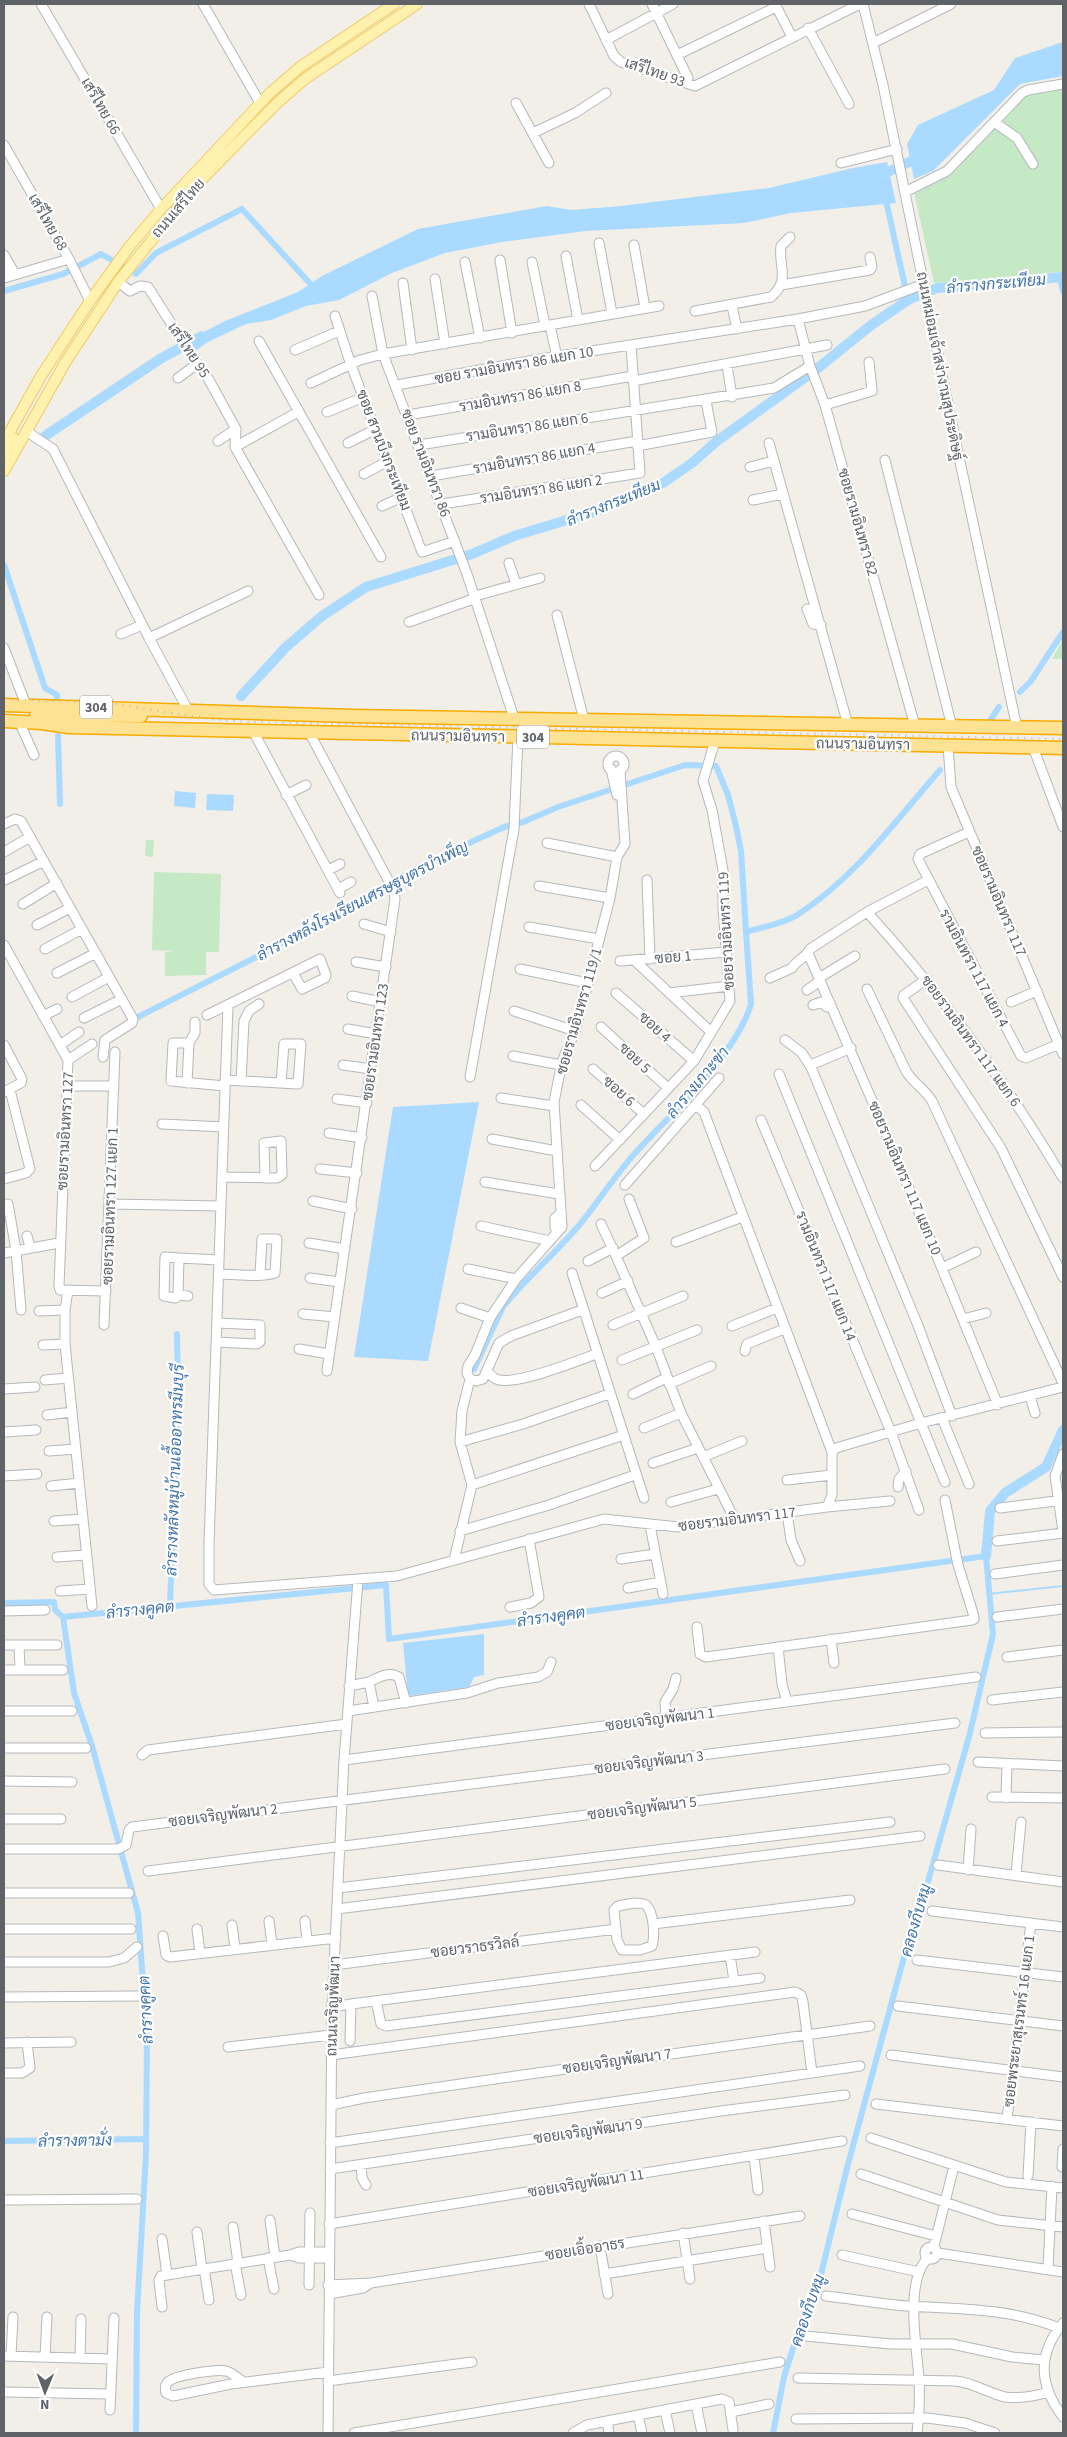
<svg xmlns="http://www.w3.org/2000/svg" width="1067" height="2437" font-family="'Source Sans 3',Sarabun,sans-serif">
	<rect width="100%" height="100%" fill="#f1efe8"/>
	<!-- green -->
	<path fill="#c5e8c5" d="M1063 89V281L1060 272 934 283 914 192 945 175 1025 95Z
		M1063 639V659H1052Z
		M146 840H154L153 857 145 856Z
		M154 872 221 874 219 952H206V975L165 976V952L177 951 152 950Z"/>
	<!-- water -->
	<path fill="#aadaff" d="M1063 42V76L1020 84 933 171 914 179 907 144 918 125 994 90 1015 58Z
		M887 162 896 203 791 213 744 223 585 231 502 242 445 253 392 273 339 300 306 306 271 320 246 324 208 342 194 352 188 340 225 321 298 292 322 276 418 229 547 206 571 210 621 206 769 188 853 168Z
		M175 791 196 793 195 808 174 806Z
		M207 794 234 795 233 811 206 810Z
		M479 1102 428 1361 354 1357 393 1107Z
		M484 1634V1675L474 1677 469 1687 408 1696 403 1643Z"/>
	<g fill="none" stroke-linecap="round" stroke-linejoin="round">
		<!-- stream -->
		<path stroke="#aadaff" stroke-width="2" d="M988 1594 1063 1586"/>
		<!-- canal -->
		<path stroke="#aadaff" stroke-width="6" d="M885 196 908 300
			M1060 278 1063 291
			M4 291 63 274 101 254 136 274 156 253 242 209 315 289
			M4 565 45 688 57 695V699
			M1020 692 1031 681 1063 632
			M989 722 999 707
			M58 736 60 804
			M138 1017 262 954 428 862 504 827 523 822 558 807 685 765 716 766 728 795 736 826 741 851 746 932
			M474 1369 503 1307C527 1277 557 1252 581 1223 600 1199 617 1173 637 1151 673 1112 737 1053 751 1004L746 932C762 927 783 924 797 915 855 878 896 820 940 770
			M4 1603 54 1602 55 1610 63 1617
			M170 1606 178 1389 177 1334
			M4 2141 146 2139
			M136 2433 137 2313 146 2154 147 2038 138 1913 92 1746 74 1693 63 1617 386 1585 389 1639 986 1556 993 1634 969 1737 923 1899 904 1957 848 2164 821 2274 799 2329 784 2377 773 2433"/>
		<!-- river -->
		<path stroke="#aadaff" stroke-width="10" d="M877 177 920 157
			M45 436 160 359 202 336
			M241 696 285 648 322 616 366 587 472 554 514 536 600 510 663 483 692 463 717 441 818 368 870 326 908 300 937 288 1063 277
			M986 1556 990 1511 1005 1493 1046 1467 1063 1430"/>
		<defs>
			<path id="minor" d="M41 4 161 209
				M203 4 260 103
				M589 4 614 56 621 62 695 86 860 4
				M652 4 688 78
				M775 4 792 37
				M863 4 883 85 956 443 1017 728
				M808 28 849 104
				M606 40 673 4
				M873 43 951 4
				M677 55 776 7
				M516 103 549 163
				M994 122 1017 138 1033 164
				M533 133 575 113 606 93
				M4 145 69 259 90 301
				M841 163 897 149
				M905 192 947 171 1022 93 1028 90 1063 84
				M599 243 612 313
				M634 245 645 308
				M4 255 15 274
				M566 256 578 320
				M500 260 512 333
				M465 262 480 338
				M532 262 545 325
				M4 268 9 276
				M4 278 69 259
				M435 279 445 344
				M118 282 130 291 140 286 148 287 193 358 204 371 236 429 235 447
				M403 283 412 350
				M781 285 870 270 872 267 870 257
				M372 296 383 354 467 574 514 718
				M732 306 737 329
				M695 311 771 297C791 280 778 266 781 246L790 237
				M335 316 351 365 422 552 455 541
				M798 319 810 366 825 405 915 726
				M550 326 557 357
				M259 341 381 557
				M295 350 339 331
				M727 365 732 397
				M178 378 197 364
				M633 381 827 345
				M311 383 360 360 383 354 659 306
				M397 385 540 359 798 319 865 306 924 284
				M825 405 872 391 869 362
				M298 412 235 447 319 595
				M327 412 364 397
				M408 415 633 376
				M26 431 53 449 149 638 189 712
				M218 441 236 429
				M348 443 376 429
				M769 443 848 725
				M419 445 774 388 810 366
				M637 446 712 432 706 401
				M885 460 952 727
				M750 467 774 461
				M364 474 388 461
				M431 476 637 441
				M753 500 783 494
				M442 504 640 473 631 345
				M382 506 402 497
				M509 563 516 584
				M475 596 540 578
				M807 609 813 624 821 625
				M557 615 584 720
				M409 622 476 598
				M121 634 142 625
				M149 638 248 591
				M4 648 26 705
				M22 728 34 755
				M253 731 340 893
				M309 732 394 891 395 899 327 1371
				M948 745 951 787 1063 1054
				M1033 747 1063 827
				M608 764a8 8 0 1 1 16 0a8 8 0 1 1-16 0Z
				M611 769 617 795
				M286 795 306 785
				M4 824 15 819 21 821 133 1019 132 1023 105 1040 103 1057
				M969 832 920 854 918 859 1021 1056 1026 1058 1059 1044
				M547 843 617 857
				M4 852 30 837
				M328 870 340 864
				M5 880 44 861
				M647 880 650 959
				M539 886 610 898
				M338 889 351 882
				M23 904 57 883
				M867 912C942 994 1006 1083 1063 1178
				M364 924 391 932
				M37 925 70 908
				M529 927 599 939
				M4 945 68 1060 59 1286 60 1290 106 1291
				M45 949 82 929
				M808 953 890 1142 998 1405
				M634 960 711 1032
				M620 961 726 952
				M356 962 386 967
				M520 969 588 983
				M57 973 96 953
				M770 978 792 968C796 960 807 957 810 949L867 912 928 880
				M819 978 855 956
				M927 979 904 995 903 998 1001 1148 1063 1277
				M867 989 906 1071C913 1083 925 1089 932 1101L1063 1383
				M807 990 820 981
				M616 993 694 1061
				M669 993 729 986
				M352 996 381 1002
				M72 997 109 977
				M1011 1002 1037 991
				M228 1005 209 1544V1584L214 1590 397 1576 604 1519 678 1527 827 1507 832 1495V1452L704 1112 697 1106
				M813 1005 821 1002 827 1007 831 1005
				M514 1011 575 1031
				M207 1015 320 959 326 975 325 978 302 989 293 973
				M43 1016 57 1009
				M84 1018 122 999
				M601 1027 668 1088
				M348 1029 376 1034
				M785 1040 802 1053 811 1067 917 1323 952 1416
				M189 1043H173L171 1081 225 1086
				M4 1045 22 1079 21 1083 4 1092
				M60 1045 79 1032
				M513 1056 561 1065
				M68 1060 92 1044
				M343 1065 371 1069
				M811 1067 813 1064 851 1048
				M593 1069 644 1114
				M779 1074 945 1482
				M470 1077 514 829 518 737
				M225 1080 297 1084H298L301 1044H284L281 1083
				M241 1081 244 1021 249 1011 259 1004
				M187 1083 189 1043 195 1033V1022
				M68 1086H114
				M501 1098 554 1106
				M337 1099 367 1103
				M581 1105 620 1140
				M761 1120 891 1432 919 1510
				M162 1124 224 1127
				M329 1133 362 1138
				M492 1139 557 1151
				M595 1166 694 1061 730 1001 723 908V870L712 810 703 781 715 741
				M320 1169 357 1173
				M222 1177 277 1178 282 1175 281 1141 264 1143 265 1178
				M4 1179 26 1173 30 1169 10 1090
				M485 1182 559 1194
				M625 1185 719 1078
				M629 1199 644 1238 616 1256 656 1347 681 1413 735 1520
				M313 1201 352 1209
				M8 1204 16 1250 21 1310
				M110 1204 221 1206
				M601 1224 616 1256
				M481 1226 550 1241
				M558 1231 555 1228V1218L560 1214
				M27 1236 30 1247
				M676 1242 742 1217
				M309 1243 345 1249
				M4 1253 59 1243
				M179 1258 219 1260
				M588 1261 613 1248
				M942 1268 976 1252
				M468 1269 516 1279
				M572 1273 644 1498
				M219 1274C236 1274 259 1278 275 1273L277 1239H262L260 1274
				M310 1278 340 1282
				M68 1290 65 1310V1344L92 1606
				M602 1293 628 1281
				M178 1295 179 1258 165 1257 164 1296 176 1298 178 1295 188 1296
				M461 1308 490 1318
				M39 1311 65 1310
				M303 1314 335 1317
				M963 1319 986 1313
				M104 1325 115 1052
				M613 1325 683 1296
				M732 1326 777 1308
				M216 1342 256 1344 260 1342V1325L217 1323
				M43 1345 65 1344
				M299 1349 329 1354
				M745 1351 747 1344 784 1329
				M622 1360 697 1330
				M487 1371C490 1374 493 1378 496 1379 513 1387 577 1361 596 1354
				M470 1379 476 1381 483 1379 499 1343 511 1336 582 1310
				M45 1380 68 1378
				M669 1384 711 1366
				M4 1389 35 1387
				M633 1394 666 1378
				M1030 1396 1035 1413
				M47 1415 72 1412
				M942 1418 969 1484
				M644 1428 681 1413
				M4 1432 36 1430
				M460 1442 523 1424 609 1394
				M49 1451 76 1449
				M832 1452 836 1448 921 1423 1063 1387
				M1063 1454 1055 1476 1063 1531
				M703 1457 742 1441
				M653 1463 698 1448
				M4 1476 37 1474
				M787 1480 832 1475
				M472 1485 624 1435
				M51 1486 79 1483
				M898 1487 899 1479 906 1471
				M671 1502 718 1489
				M827 1507 890 1501
				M1000 1508 1063 1500
				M787 1513 791 1540 800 1561
				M54 1521 83 1519
				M650 1525 663 1594
				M460 1531 549 1505 635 1475
				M997 1541 1063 1533
				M57 1557 86 1555
				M621 1559 655 1554
				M454 1560 472 1485 460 1442 462 1411 470 1379 467 1373 468 1366 475 1355 490 1318 516 1279 562 1227 554 1102 562 1062 575 1031 588 983 610 898 617 857 625 844 620 770
				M995 1574 1063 1565
				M628 1588 661 1582
				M60 1591 90 1589
				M510 1607 531 1603 539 1597 529 1539
				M4 1611 45 1610
				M997 1617 1063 1609
				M697 1627 700 1654 706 1657 972 1620 974 1619 973 1613 958 1565 945 1500
				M831 1639 834 1663
				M4 1645H57
				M19 1645 20 1670
				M778 1647 782 1684 787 1702
				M1007 1657 1063 1650
				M4 1670H63
				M369 1682C379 1677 389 1671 399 1677L406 1703
				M349 1686 369 1682 374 1707
				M992 1700 1063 1692
				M4 1711H72
				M348 1711 467 1693 498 1683 538 1677 547 1672 551 1662
				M666 1718 665 1702 673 1689 676 1678
				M985 1733 1063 1732
				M4 1748H86
				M142 1755 148 1750 347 1724
				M344 1760 976 1677
				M978 1762 1063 1766
				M4 1781 72 1782
				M992 1797 1063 1798
				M1006 1798 1007 1765
				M4 1819H61
				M4 1849H118L126 1845 129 1830 132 1827 955 1723
				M938 1865 1063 1882
				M968 1870 971 1829
				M148 1871 945 1769
				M1016 1874 1021 1822
				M338 1888 890 1822
				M4 1893H129
				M634 1903C638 1903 643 1903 646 1905 654 1913 655 1936 652 1946L640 1950H622L617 1940 614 1910 618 1906Z
				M337 1909 920 1836
				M932 1911 1063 1927
				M269 1921 272 1944
				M305 1921 307 1940
				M653 1924 850 1900
				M232 1925 235 1948
				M4 1929H131
				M197 1929 200 1953
				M163 1936 166 1955 170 1957 336 1938
				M730 1955 734 1981
				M917 1960 1063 1977
				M4 1962H109L124 1958 137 1947
				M334 1965 616 1929
				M4 1997 138 1996
				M376 2001 381 2024 386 2026 760 1978
				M351 2004 755 1952
				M898 2006 1063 2026
				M332 2007 351 2004 350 2041
				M4 2043 71 2042
				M228 2047 331 2035
				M331 2055 795 1992 801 1995 803 2002 812 2073
				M891 2055 1063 2077
				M4 2073H22L30 2068 27 2042
				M876 2104 1063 2126
				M331 2105 364 2098 502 2078 870 2026
				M1007 2119 1031 1923
				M871 2138 1006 2182 1063 2188
				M330 2143 860 2066
				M754 2157 758 2190
				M361 2165 362 2178 366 2185
				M1062 2167 1063 2149
				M330 2169 721 2111 845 2095
				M861 2174 998 2220 1063 2227
				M1028 2176 1031 2122
				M4 2200 137 2199
				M852 2214 936 2236
				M270 2220 275 2257
				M764 2221 770 2267
				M329 2224 842 2141
				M233 2227 238 2263
				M197 2232 202 2269
				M683 2233 690 2279
				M162 2239 167 2274
				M600 2246 608 2294
				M934 2246 954 2166
				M925 2253a6 6 0 1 1 12 0a6 6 0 1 1-12 0Z
				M938 2253 1063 2272
				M291 2255 299 2258H329
				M842 2255 919 2272
				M268 2258 274 2289
				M235 2263 241 2295
				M204 2268 209 2300
				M1048 2269 1052 2186
				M604 2274 768 2248
				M309 2285 310 2213
				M328 2285 371 2283 800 2216
				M329 2294 363 2288 371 2283
				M826 2296C853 2299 880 2304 907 2306 958 2309 1010 2308 1059 2328
				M162 2307 159 2280 161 2276 290 2255 299 2252H329
				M1063 2323C1037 2354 1039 2386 1063 2417
				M805 2336 891 2344H952L1012 2357 1044 2360
				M4 2356 112 2359
				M11 2356 13 2317
				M45 2357 47 2317
				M80 2358 81 2319
				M798 2378 956 2381C974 2383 988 2393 1005 2397 1020 2399 1035 2396 1049 2392
				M328 2381 472 2362
				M243 2382C238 2378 233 2373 226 2371 216 2369 175 2375 168 2382 165 2385 165 2389 166 2393L173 2396 231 2384 328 2372
				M4 2392 110 2394
				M696 2404 702 2433
				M110 2410 114 2318
				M665 2410 670 2433
				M731 2412 769 2404
				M638 2415 642 2433
				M796 2419 927 2418 965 2423 995 2433
				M607 2421 609 2433
				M328 2433 332 2007 344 1760 358 1580
				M354 2433 780 2362
				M573 2433 587 2425 607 2421 722 2399 729 2402 733 2430
				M917 2433C919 2415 920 2397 919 2379 917 2348 904 2281 928 2258"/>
			<path id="major" d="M4 442 41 376 90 301 129 247 161 209 270 93 300 67 394 4
				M4 453 13 437
				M4 471 65 363 118 282 199 182 277 103 306 78 417 4"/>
			<path id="highway" d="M4 705 352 716 1063 728
				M36 715 141 716
				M4 721 42 723 69 727 1063 748"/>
		</defs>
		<!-- minor casing -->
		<use href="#minor" stroke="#b5b8bc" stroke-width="11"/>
		<!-- major casing -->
		<use href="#major" stroke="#f2c960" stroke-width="12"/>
		<!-- highway casing -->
		<use href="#highway" stroke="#f9ab00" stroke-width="15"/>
		<!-- minor -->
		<use href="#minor" stroke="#fff" stroke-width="9"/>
		<!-- major -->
		<use href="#major" stroke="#fff2af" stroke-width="10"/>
		<!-- highway -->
		<use href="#highway" stroke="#fde293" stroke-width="12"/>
		<!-- rail -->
		<path stroke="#b6b7b8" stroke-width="2" stroke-dasharray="1 6" stroke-linecap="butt" d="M4 699 109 703 211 719 248 722 1063 739"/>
	</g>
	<g text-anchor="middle" stroke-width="4.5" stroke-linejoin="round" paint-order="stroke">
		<!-- shield labels -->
		<g fill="#fff" stroke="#8f9295" stroke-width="1">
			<rect x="80" y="695.5" width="32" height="23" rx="4"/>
			<rect x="517" y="725.5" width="32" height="23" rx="4"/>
		</g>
		<g font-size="14" font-weight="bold" fill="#5f6368">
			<text x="96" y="712">304</text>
			<text x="533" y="742">304</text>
		</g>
		<!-- street labels -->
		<g font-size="15" fill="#5f6368" stroke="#fff">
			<text transform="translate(655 72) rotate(19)" y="5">เสรีไทย 93</text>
			<text transform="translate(101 106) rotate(60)" y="5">เสรีไทย 66</text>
			<text transform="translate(178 208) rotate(-49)" y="5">ถนนเสรีไทย</text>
			<text transform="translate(48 222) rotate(60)" y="5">เสรีไทย 68</text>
			<text transform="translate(189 350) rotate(56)" y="5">เสรีไทย 95</text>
			<text transform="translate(514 365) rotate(-10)" y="5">ซอย รามอินทรา 86 แยก 10</text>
			<text transform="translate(940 366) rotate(79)" y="5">ถนนหม่อมเจ้าสง่างามสุประดิษฐ์</text>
			<text transform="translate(520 396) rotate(-10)" y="5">รามอินทรา 86 แยก 8</text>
			<text transform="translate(527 427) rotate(-9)" y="5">รามอินทรา 86 แยก 6</text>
			<text transform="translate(384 450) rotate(69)" y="5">ซอย สวนบึงกระเทียม</text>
			<text transform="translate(534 458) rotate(-10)" y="5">รามอินทรา 86 แยก 4</text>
			<text transform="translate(426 463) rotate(69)" y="5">ซอย รามอินทรา 86</text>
			<text transform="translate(541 489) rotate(-9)" y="5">รามอินทรา 86 แยก 2</text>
			<text transform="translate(858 522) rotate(74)" y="5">ซอยรามอินทรา 82</text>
			<text transform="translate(458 736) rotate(1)" y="5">ถนนรามอินทรา</text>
			<text transform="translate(863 744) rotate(1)" y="5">ถนนรามอินทรา</text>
			<text transform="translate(999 901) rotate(67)" y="5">ซอยรามอินทรา 117</text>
			<text transform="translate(726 931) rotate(-93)" y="5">ซอยรามอินทรา 119</text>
			<text transform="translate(673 957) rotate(-5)" y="5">ซอย 1</text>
			<text transform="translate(974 968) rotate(62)" y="5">รามอินทรา 117 แยก 4</text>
			<text transform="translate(579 1011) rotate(-74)" y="5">ซอยรามอินทรา 119/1</text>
			<text transform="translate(655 1027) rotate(42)" y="5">ซอย 4</text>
			<text transform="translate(971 1041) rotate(54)" y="5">ซอยรามอินทรา 117 แยก 6</text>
			<text transform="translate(375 1042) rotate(-82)" y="5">ซอยรามอินทรา 123</text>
			<text transform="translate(635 1058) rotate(43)" y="5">ซอย 5</text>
			<text transform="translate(619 1091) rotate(42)" y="5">ซอย 6</text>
			<text transform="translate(65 1131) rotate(-87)" y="5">ซอยรามอินทรา 127</text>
			<text transform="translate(905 1178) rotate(67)" y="5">ซอยรามอินทรา 117 แยก 10</text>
			<text transform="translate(110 1206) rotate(-88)" y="5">ซอยรามอินทรา 127 แยก 1</text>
			<text transform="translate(826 1276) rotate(68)" y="5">รามอินทรา 117 แยก 14</text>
			<text transform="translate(737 1519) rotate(-7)" y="5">ซอยรามอินทรา 117</text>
			<text transform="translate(660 1719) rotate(-7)" y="5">ซอยเจริญพัฒนา 1</text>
			<text transform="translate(649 1762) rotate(-7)" y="5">ซอยเจริญพัฒนา 3</text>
			<text transform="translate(642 1808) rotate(-7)" y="5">ซอยเจริญพัฒนา 5</text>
			<text transform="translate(223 1815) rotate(-7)" y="5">ซอยเจริญพัฒนา 2</text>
			<text transform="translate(475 1947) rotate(-7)" y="5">ซอยวราธรวิลล์</text>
			<text transform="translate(333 2006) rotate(-88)" y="5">ถนนเจริญพัฒนา</text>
			<text transform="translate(1019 2021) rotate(-83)" y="5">ซอยพระยาสุเรนทร์ 16 แยก 1</text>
			<text transform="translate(617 2061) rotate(-8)" y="5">ซอยเจริญพัฒนา 7</text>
			<text transform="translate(588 2131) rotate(-8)" y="5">ซอยเจริญพัฒนา 9</text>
			<text transform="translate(586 2183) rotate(-9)" y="5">ซอยเจริญพัฒนา 11</text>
			<text transform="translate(585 2249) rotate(-9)" y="5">ซอยเอิ้ออาธร</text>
		</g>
		<!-- water labels -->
		<g font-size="16" font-style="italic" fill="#4174aa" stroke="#fff">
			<text transform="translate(996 283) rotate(-5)" y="6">ลำรางกระเทียม</text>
			<text transform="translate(613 502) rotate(-22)" y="6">ลำรางกระเทียม</text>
			<text transform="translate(362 900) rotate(-28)" y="6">ลำรางหลังโรงเรียนเศรษฐบุตรบำเพ็ญ</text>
			<text transform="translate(697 1082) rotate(-50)" y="6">ลำรางเกาะข่า</text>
			<text transform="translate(174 1470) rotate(-88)" y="6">ลำรางหลังหมู่บ้านเอื้ออาทรมีนบุรี</text>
			<text transform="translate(140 1609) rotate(-6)" y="6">ลำรางคูคต</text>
			<text transform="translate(551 1616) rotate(-8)" y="6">ลำรางคูคต</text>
			<text transform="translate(915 1920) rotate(-74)" y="6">คลองกีบหมู</text>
			<text transform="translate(145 2010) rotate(-93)" y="6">ลำรางคูคต</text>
			<text transform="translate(75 2140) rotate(-1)" y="6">ลำรางตามั่ง</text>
			<text transform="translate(807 2310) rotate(-71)" y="6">คลองกีบหมู</text>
		</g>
	</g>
	<!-- border -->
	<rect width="1067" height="2437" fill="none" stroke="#5f6368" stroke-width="10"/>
	<!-- north arrow -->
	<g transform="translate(45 2392) rotate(181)" stroke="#ffffff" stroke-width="4" paint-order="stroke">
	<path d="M0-4L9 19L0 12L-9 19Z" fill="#5f6368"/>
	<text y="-8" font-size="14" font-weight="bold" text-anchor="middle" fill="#5f6368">N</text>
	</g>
</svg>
